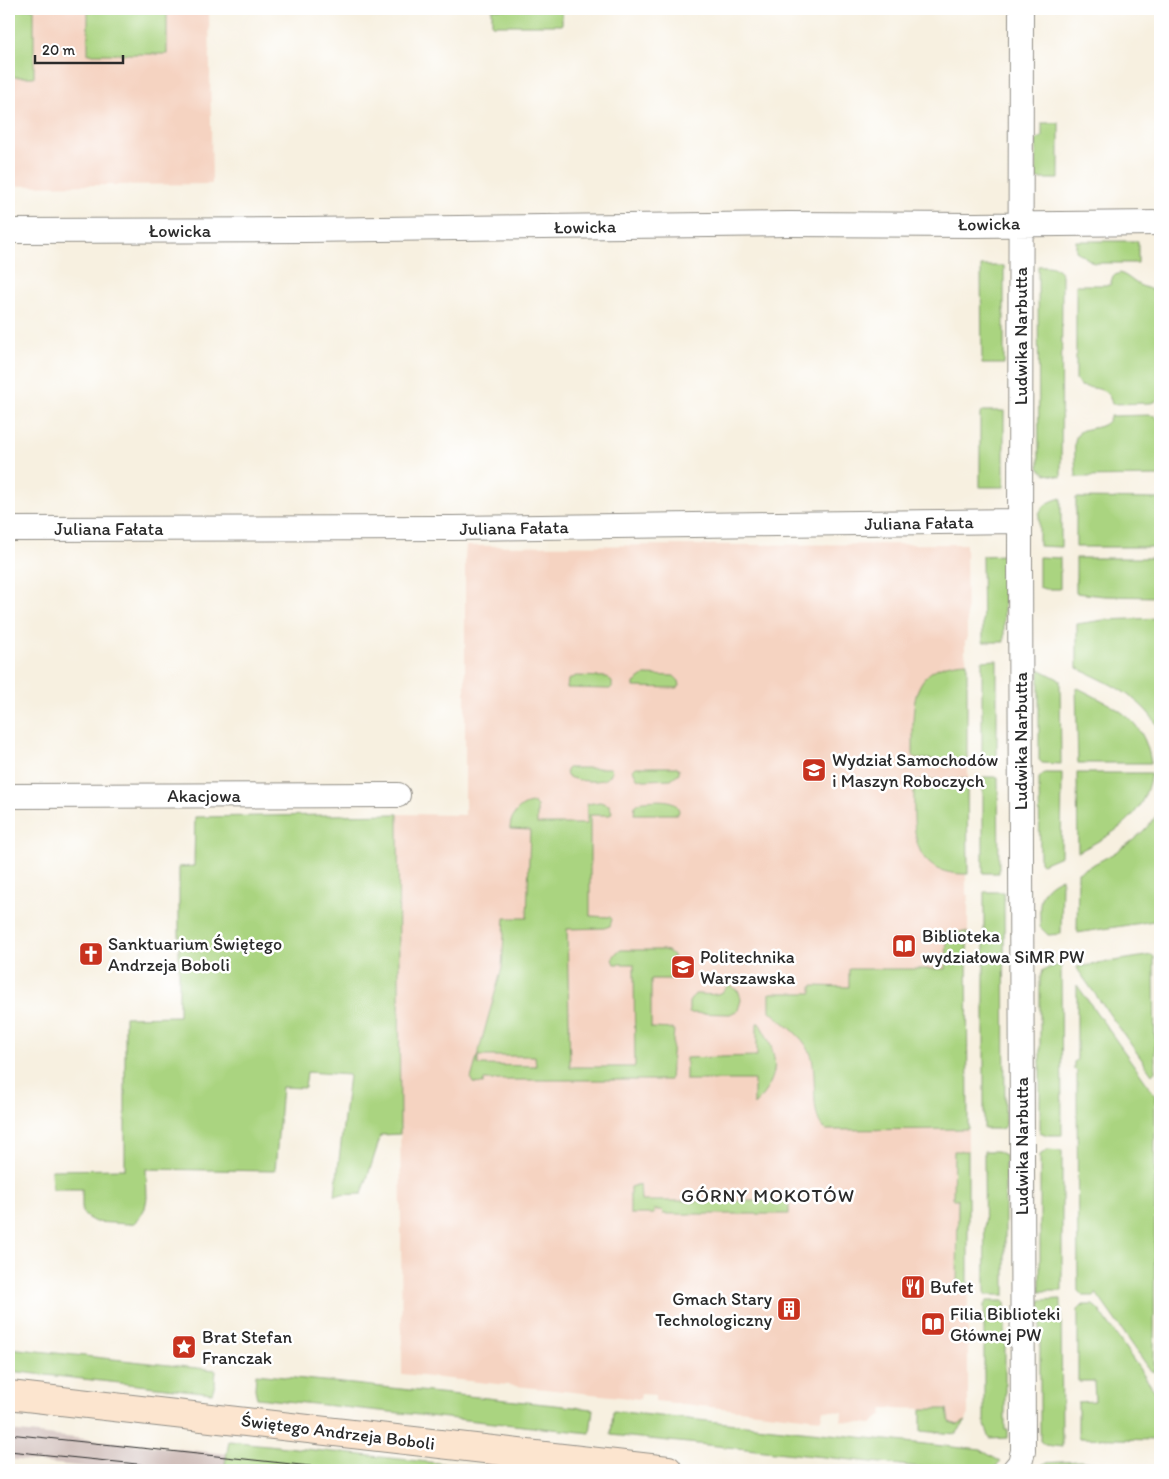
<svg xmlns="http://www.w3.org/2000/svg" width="1169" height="1479" font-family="Itim,sans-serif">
	<rect width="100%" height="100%" fill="#fff"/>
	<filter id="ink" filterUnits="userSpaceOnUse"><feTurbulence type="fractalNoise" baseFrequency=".02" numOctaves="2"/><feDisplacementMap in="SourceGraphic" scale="10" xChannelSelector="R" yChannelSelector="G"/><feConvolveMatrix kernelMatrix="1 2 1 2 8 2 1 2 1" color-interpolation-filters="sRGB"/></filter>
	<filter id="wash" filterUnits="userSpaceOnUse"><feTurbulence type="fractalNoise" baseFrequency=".0096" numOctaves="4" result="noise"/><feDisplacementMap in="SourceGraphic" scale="20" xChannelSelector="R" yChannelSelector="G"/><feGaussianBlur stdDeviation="1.12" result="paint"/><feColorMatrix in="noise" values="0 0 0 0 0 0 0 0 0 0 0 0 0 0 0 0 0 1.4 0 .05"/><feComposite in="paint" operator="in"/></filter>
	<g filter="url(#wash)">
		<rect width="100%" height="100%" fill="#f7f0e0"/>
		<!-- built -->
		<path fill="#f5d3c1" d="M9 9H209L212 184 9 186Z
			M966 544 967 641H965V653L967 662 968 769V874H966V895H968V1413L966 1421 958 1425 949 1422 946 1409 883 1408 882 1415 871 1424 841 1421 842 1412 823 1410 821 1419 655 1401V1395L641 1394 640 1399 402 1374 398 814 465 815V557L466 546Z"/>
		<!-- industrial -->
		<path fill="#d1c0bc" d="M9 1431 228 1454 224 1470H114L9 1459Z"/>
		<!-- green -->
		<path fill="#aad480" stroke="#6a8056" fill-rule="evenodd" d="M9 9H34V77H9Z
			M88 9H167V54H88Z
			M492 9H562V25H492Z
			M1042 123H1059V179H1036V140L1042 137Z
			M1076 241H1138V263H1094L1076 251Z
			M981 266H1004V364H982Z
			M1038 266C1048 266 1058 265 1062 275L1061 477 1046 474 1039 468Z
			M1120 273C1128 276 1132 281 1139 285 1148 289 1155 289 1160 298V395L1155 402 1150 403 1112 404C1108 386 1094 389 1080 386L1076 380V285H1110L1113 276Z
			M983 411H1004V487H980V414Z
			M1149 415 1155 416 1160 423V476L1076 477C1076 466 1073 446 1076 437 1081 423 1104 434 1111 416Z
			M1061 498V547L1039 546V514C1043 504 1051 501 1061 498Z
			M1076 498 1160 499V547H1076Z
			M1004 555V642H983L982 556Z
			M1039 557 1060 558V589H1045L1039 587Z
			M1076 558H1160V597L1104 596 1076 593Z
			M1160 618V727H1158C1142 697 1107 682 1077 668V624L1104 620Z
			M997 660V760H982V661Z
			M967 662V760L916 759 913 755C914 708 905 665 967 662Z
			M1039 669 1060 680 1061 764 1042 763 1039 760Z
			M645 675 674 676 679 681 680 686 677 688 634 687V683Z
			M576 676 607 677 612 682V687L610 689 567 688 568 680Z
			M1076 687C1114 707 1144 716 1151 763H1078Z
			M636 767H677L679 769V773L671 779 644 780 637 778 633 770Z
			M568 768H610L612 770C611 773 611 775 608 777 602 784 574 781 567 776L566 770Z
			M1044 773H1062L1061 856 1042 864 1040 862 1039 778Z
			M1077 773H1151C1143 819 1116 832 1078 852Z
			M983 777H998L999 873H983Z
			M967 779 968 874C908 875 914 830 914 785L915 782 919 780Z
			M642 801C654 801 676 796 679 811L678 814H634L635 806Z
			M600 802 609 805 612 812 610 815H590V916L610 917 612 919 610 926 604 928 567 929 570 1067H635L634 964H615L613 962 612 959 617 952 621 950H663L668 951 673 955 674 975 671 979H651V1028L674 1029 670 1080H484L483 1084 473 1083 471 1079 502 968 505 918H527L530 830 510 829C510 816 520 803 534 803L537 806V824H587V804ZM478 1056H535L536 1066 478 1065Z
			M1160 810V920L1077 933 1078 872C1110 856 1140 842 1160 810Z
			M398 814 400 1134 381 1135 362 1194 335 1195 349 1075 307 1072 305 1088 282 1087 275 1171 146 1169 147 1198 145 1208 140 1217 134 1223 128 1224 95 1222 86 1217 82 1212V1189H52L51 1170 125 1169V1017L179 1016V867L194 866 195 817Z
			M1062 878 1061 934 1048 935 1040 927C1040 903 1036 889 1062 878Z
			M984 892H1004L1005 1127 1000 1129H984Z
			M947 932H967L968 1129 826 1130C808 1118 819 1073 810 1052 802 1035 783 1023 770 1011V993H812V986L849 987V969H946Z
			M1152 955 1154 957 1155 1071 1152 1074 1078 970 1077 967Z
			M1061 964 1062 1135H1047L1040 1132V978L1043 970Z
			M728 984 739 992 741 1000 738 1010 730 1014 689 1013V1002L695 994C708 994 724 998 728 984Z
			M1077 985 1155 1095 1154 1372 1151 1371 1096 1293 1095 1296H1083L1078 1291 1077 1071 1074 1069V1062L1077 1060Z
			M757 1023H759C779 1055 782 1076 754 1105V1080H686V1058L757 1056Z
			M1047 1150 1062 1151V1291H1040V1155Z
			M954 1151H968V1292L957 1291 958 1199H953Z
			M984 1151H997L1005 1155V1295H987L985 1292Z
			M640 1184 641 1201H789V1214H663L662 1210H654V1214H630V1187Z
			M1061 1299 1062 1447 1045 1445 1040 1441V1300Z
			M987 1301H1005V1430H1008V1438L990 1439 984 1422V1305Z
			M1083 1305H1093L1099 1310 1156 1393 1155 1440 1078 1438V1402L1095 1401 1094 1381H1078V1310Z
			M9 1348 216 1370 215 1384 212 1393 9 1371Z
			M256 1374 593 1409 590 1433 257 1398 255 1389Z
			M921 1409H947L949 1422 958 1425 966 1421 956 1434 921 1431Z
			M613 1411 981 1450 1001 1462 992 1470H949L611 1435Z
			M229 1441 504 1470H224Z
			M1080 1461 1160 1470H1043L1042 1465 1044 1463Z"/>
	</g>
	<g filter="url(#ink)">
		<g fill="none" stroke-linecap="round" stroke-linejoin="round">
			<defs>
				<path id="street" d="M9 231 304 230 788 224 975 225 1160 223
					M9 529 452 528 1020 521
					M9 796 398 795
					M1014 1470 1020 1463 1023 1451 1020 552 1021 9"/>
				<path id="secondary" d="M9 1395 668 1470"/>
			</defs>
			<!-- street casing -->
			<use href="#street" stroke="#918e86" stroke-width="26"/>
			<!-- secondary casing -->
			<use href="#secondary" stroke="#918e86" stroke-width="30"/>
			<!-- street -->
			<use href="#street" stroke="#fff" stroke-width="24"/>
			<!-- secondary -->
			<use href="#secondary" stroke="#fce5cf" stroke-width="28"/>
			<!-- tram -->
			<path stroke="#2b2b2b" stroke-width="1" d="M9 1434 348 1470
				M9 1451 196 1470"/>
		</g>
	</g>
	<!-- icons -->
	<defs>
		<symbol id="university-square" viewBox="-11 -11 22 22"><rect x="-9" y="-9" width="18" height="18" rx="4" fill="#c8321e" stroke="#fff"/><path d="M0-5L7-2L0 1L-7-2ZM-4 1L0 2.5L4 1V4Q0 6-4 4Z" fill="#fff"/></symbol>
		<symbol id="library-square" viewBox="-11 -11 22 22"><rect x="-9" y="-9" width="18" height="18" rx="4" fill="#c8321e" stroke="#fff"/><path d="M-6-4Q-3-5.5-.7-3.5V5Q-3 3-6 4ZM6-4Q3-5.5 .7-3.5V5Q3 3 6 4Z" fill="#fff"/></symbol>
		<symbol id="church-square" viewBox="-11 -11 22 22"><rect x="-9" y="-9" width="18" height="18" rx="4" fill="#c8321e" stroke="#fff"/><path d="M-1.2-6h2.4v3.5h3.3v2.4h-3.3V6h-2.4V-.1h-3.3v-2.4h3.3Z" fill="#fff"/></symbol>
		<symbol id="restaurant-square" viewBox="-11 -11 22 22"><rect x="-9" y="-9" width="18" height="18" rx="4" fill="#c8321e" stroke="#fff"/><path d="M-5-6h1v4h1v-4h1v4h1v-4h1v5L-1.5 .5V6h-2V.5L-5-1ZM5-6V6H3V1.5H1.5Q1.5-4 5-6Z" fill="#fff"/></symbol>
		<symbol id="building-square" viewBox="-11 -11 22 22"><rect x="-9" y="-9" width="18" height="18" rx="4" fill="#c8321e" stroke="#fff"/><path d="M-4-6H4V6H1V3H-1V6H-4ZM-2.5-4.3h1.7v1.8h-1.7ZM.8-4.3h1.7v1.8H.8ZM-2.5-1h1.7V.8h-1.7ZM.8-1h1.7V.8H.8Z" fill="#fff"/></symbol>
		<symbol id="sight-square" viewBox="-11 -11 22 22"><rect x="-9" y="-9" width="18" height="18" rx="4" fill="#c8321e" stroke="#fff"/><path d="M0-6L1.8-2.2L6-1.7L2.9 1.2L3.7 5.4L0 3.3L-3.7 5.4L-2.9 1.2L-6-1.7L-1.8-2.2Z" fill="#fff"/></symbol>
	</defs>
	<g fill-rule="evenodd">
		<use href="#university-square" x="800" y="756" width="28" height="28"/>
		<use href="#library-square" x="890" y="932" width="28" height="28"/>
		<use href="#church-square" x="77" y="940" width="28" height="28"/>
		<use href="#university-square" x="669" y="953" width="28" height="28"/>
		<use href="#restaurant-square" x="899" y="1273" width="28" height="28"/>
		<use href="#building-square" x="775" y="1295" width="28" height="28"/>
		<use href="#library-square" x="919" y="1310" width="28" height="28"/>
		<use href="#sight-square" x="170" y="1333" width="28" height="28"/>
	</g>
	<g text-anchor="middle" stroke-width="5" stroke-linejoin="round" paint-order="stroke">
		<!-- street labels -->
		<g font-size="18" fill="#2b2b2b" stroke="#fff">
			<text transform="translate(989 224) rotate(-1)" y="6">Łowicka</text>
			<text transform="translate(585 227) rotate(-1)" y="6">Łowicka</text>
			<text x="180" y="237">Łowicka</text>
			<text transform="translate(1021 336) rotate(-90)" y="6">Ludwika Narbutta</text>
			<text transform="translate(919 523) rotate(-1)" y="6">Juliana Fałata</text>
			<text transform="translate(514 528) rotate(-1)" y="6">Juliana Fałata</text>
			<text x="109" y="535">Juliana Fałata</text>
			<text transform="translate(1021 741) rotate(-90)" y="6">Ludwika Narbutta</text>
			<text x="204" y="802">Akacjowa</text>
			<text transform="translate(1022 1146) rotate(-90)" y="6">Ludwika Narbutta</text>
			<text transform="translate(338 1432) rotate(7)" y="6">Świętego Andrzeja Boboli</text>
		</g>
		<!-- poi labels -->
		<g font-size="18" fill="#2b2b2b" stroke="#fff" text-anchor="start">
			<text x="832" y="766">Wydział Samochodów<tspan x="832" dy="21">i Maszyn Roboczych</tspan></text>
			<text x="922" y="942">Biblioteka<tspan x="922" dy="21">wydziałowa SiMR PW</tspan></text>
			<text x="108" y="950">Sanktuarium Świętego<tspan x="108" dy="21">Andrzeja Boboli</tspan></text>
			<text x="700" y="963">Politechnika<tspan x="700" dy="21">Warszawska</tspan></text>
			<text x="930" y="1293">Bufet</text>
			<text x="772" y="1305" text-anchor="end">Gmach Stary<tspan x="772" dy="21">Technologiczny</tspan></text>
			<text x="950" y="1320">Filia Biblioteki<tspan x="950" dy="21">Głównej PW</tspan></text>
			<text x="202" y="1343">Brat Stefan<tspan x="202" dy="21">Franczak</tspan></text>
		</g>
		<!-- neighbourhood labels -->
		<g font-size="19" letter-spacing="1" fill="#2b2b2b" stroke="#fff">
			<text x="768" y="1202">GÓRNY MOKOTÓW</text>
		</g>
	</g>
	<!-- margin -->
	<rect width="1169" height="1479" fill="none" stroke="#fff" stroke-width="30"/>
	<!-- scale -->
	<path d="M35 55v8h88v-8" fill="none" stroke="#2b2b2b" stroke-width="2.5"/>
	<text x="42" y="55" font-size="15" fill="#2b2b2b" stroke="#ffffff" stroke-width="4" paint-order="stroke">20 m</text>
</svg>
